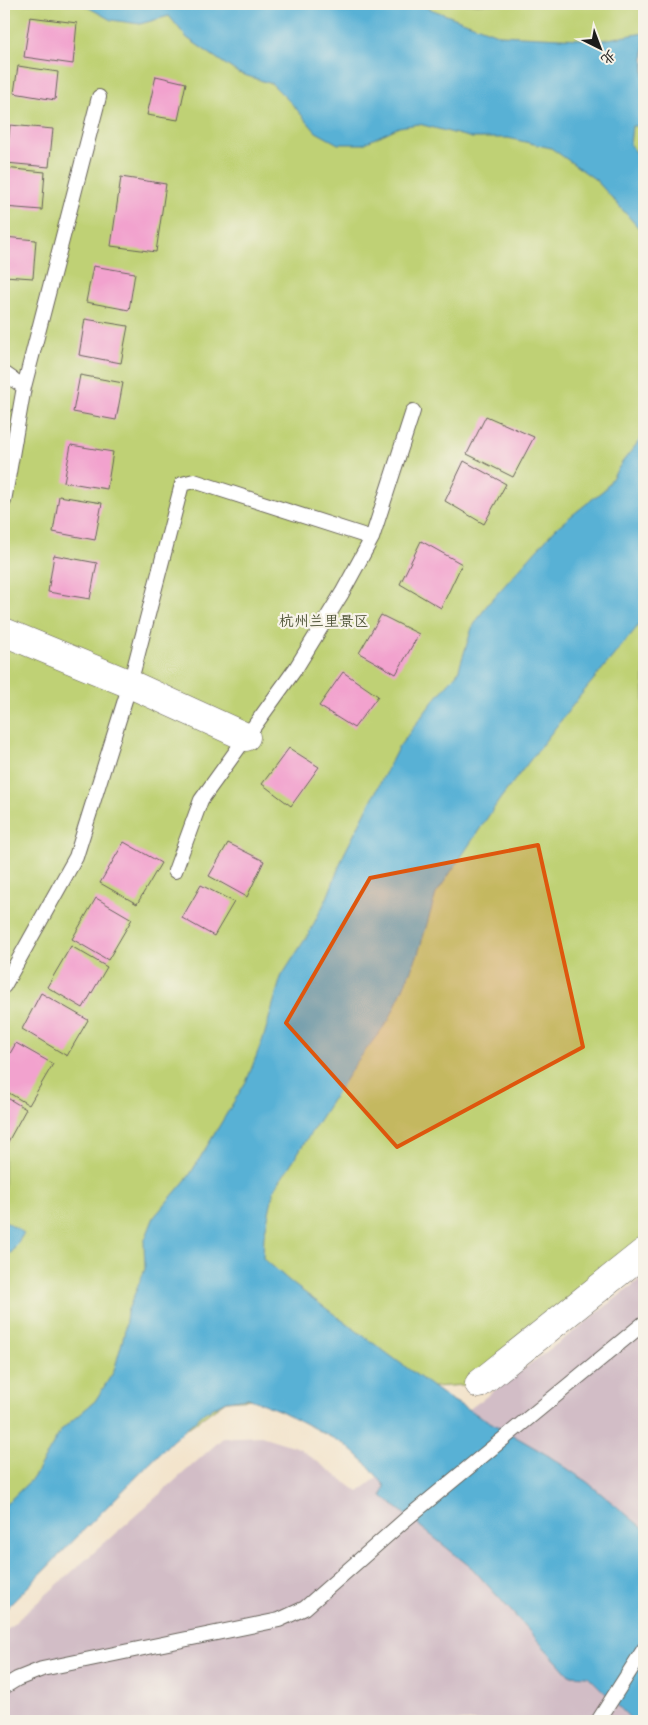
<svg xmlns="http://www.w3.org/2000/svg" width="648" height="1725" font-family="Pangolin,'LXGW WenKai TC',sans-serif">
	<rect width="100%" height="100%" fill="#f7f3e8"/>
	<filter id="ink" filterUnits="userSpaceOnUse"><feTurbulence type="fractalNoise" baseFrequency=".02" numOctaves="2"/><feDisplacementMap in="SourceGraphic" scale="10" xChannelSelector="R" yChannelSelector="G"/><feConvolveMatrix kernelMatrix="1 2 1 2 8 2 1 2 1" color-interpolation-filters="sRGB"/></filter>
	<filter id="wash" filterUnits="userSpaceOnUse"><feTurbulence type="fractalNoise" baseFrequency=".0096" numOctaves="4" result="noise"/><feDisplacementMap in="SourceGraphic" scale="20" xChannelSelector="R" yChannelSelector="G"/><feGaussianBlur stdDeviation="1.12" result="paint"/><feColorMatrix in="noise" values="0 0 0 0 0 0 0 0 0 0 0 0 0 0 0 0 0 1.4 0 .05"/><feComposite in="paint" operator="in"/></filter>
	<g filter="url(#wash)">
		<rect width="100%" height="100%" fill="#f3e4cc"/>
		<!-- industrial -->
		<path fill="#d2bdc6" d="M644 1276V1721H4V1632L223 1438 261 1436 299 1448 358 1492 577 1329Z"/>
		<!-- green -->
		<path fill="#bfd174" stroke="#6e7648" d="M4 4H644V1239L479 1384 226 1401 4 1559Z"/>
		<!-- water -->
		<path fill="#58b1d5" stroke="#3a6678" d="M82 4H417L500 35 602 40 644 33V126H632L630 145 644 161V234L596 180 551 148 508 138H472L419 124 399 127 363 144H338L316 132 292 104 272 84 238 73 187 38 169 16 140 24 111 20Z
			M644 435V619L580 696 500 799 436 894 418 954 389 1020 356 1063 274 1190 264 1236 263 1258 293 1284 445 1396 549 1456 587 1482 644 1529V1721H633L588 1676 569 1675 472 1568 382 1496 385 1486 367 1464 346 1445 281 1411 248 1398 226 1401 205 1412 173 1440 4 1611V1506L33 1478 62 1429 95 1401 114 1371 124 1335 127 1312 145 1269 144 1242 154 1217 189 1176 247 1080 264 1036 281 977 309 933 327 898 344 854 398 748 431 704 458 672 472 628 487 605 556 528 605 489 623 461Z
			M4 1220 24 1233 12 1252 5 1256Z"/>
		<g id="blocks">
			<!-- building -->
			<path fill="#f2a2ce" d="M30 17 77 23 73 64 24 57Z
				M18 66 58 72 55 100 14 93Z
				M156 76 186 83 178 120 147 115Z
				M10 125 53 129 49 167 6 163Z
				M4 168 45 172 42 210 4 207Z
				M121 177 166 184 156 252 111 246Z
				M4 237 36 240 33 278 4 276Z
				M93 266 135 273 129 310 86 302Z
				M85 319 128 326 121 363 79 355Z
				M80 375 123 383 116 420 73 412Z
				M486 416 534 437 513 477 467 454Z
				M71 445 113 452 107 489 64 482Z
				M464 461 506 484 484 524 445 501Z
				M59 496 102 503 95 540 53 532Z
				M421 541 462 564 441 608 400 584Z
				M54 555 97 563 90 599 48 592Z
				M381 615 419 634 396 674 359 653Z
				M343 672 378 696 354 728 319 706Z
				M289 748 319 767 291 806 262 784Z
				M124 842 161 863 137 904 100 883Z
				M228 843 264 861 247 897 209 876Z
				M201 885 234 902 214 936 182 918Z
				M96 898 132 919 108 960 72 939Z
				M71 946 107 967 83 1008 47 987Z
				M41 993 88 1020 67 1056 22 1029Z
				M16 1043 53 1064 29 1105 4 1090V1064Z
				M4 1096 26 1109 4 1149Z"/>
		</g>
	</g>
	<g filter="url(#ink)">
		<use href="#blocks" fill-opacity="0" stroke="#67625a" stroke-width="1"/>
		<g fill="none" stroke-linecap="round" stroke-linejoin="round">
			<defs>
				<path id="lane" d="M4 373 24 387
					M4 501 24 387 99 97
					M175 871 201 800 296 668 342 593 372 538 413 411
					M4 986 76 857 130 684 182 484 194 481 372 538
					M4 1687 17 1679 42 1669 279 1620 305 1608 406 1519 644 1323
					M598 1721 644 1649"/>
				<path id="street" d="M4 632 130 684 246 737
					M479 1384 644 1252"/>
			</defs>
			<!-- lane casing -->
			<use href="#lane" stroke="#67625a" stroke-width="16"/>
			<!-- street casing -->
			<use href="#street" stroke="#67625a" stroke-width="29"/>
			<!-- lane -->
			<use href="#lane" stroke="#fff" stroke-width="14"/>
			<!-- street -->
			<use href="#street" stroke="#fff" stroke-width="28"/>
		</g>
	</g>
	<!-- marked area -->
	<path fill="#de560d" fill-opacity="0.2" stroke="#de560d" stroke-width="4" stroke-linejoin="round" d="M538 845 583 1047 397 1147 286 1023 370 878Z"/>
	<g text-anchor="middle" stroke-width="4.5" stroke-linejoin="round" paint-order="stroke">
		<!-- park labels -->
		<g font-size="15" fill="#4d5236" stroke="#f7f3e8">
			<text x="324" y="626">杭州兰里景区</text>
		</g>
	</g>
	<!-- margin -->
	<rect width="648" height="1725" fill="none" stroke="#f7f3e8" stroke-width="20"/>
	<!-- north arrow -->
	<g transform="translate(600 48) rotate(138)" stroke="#f7f3e8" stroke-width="4" paint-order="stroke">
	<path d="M0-4L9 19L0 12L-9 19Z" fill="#1c1c1c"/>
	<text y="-8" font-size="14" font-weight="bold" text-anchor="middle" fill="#1c1c1c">北</text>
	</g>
</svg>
